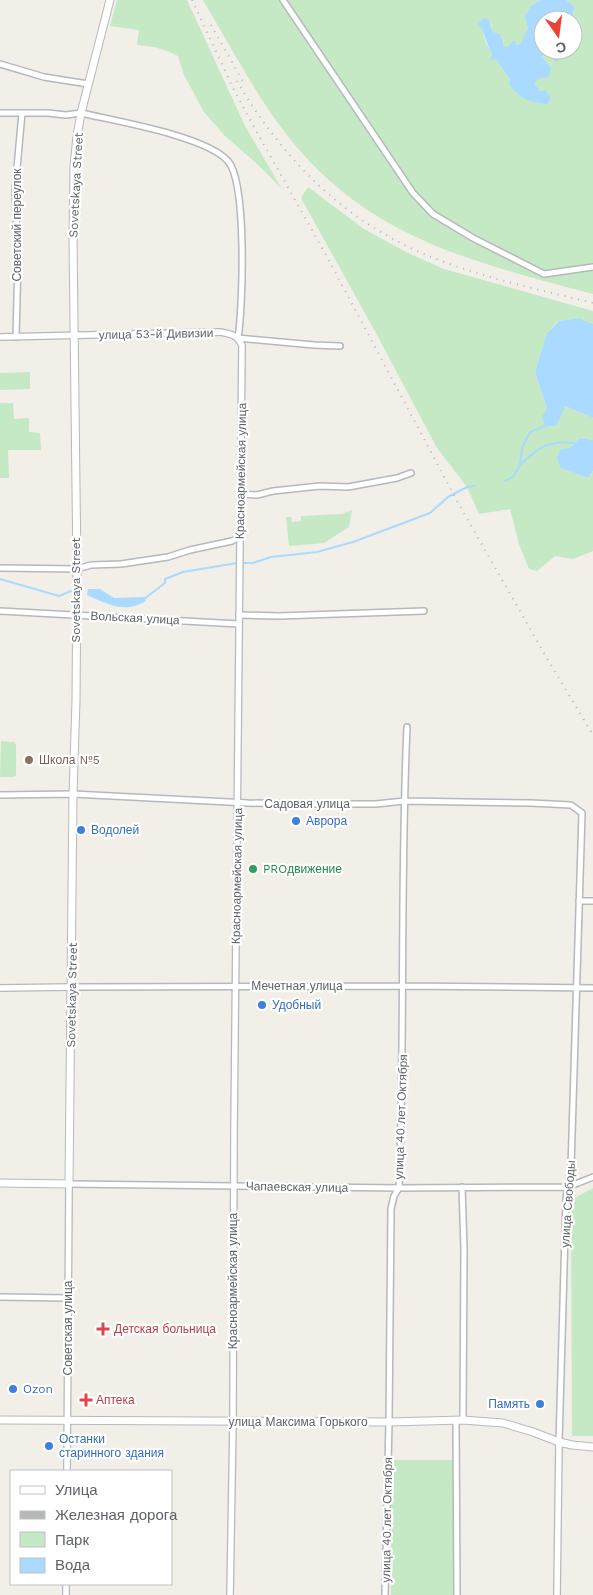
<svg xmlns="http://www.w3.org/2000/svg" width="593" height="1595" font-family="'Work Sans',sans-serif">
	<rect width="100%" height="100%" fill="#f1efe8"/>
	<!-- green -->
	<path fill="#c5e8c5" d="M117 0H187L245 126 282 189 256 163 225 136 204 112 184 75 178 56C165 49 152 46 137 45L139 30 110 26Z
		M203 0H541L532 5 528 28 522 43 508 47 502 45 503 40 493 32 491 24 483 29C483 38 487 46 492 53L490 59 496 58 510 81 548 104 551 98 546 91H540L535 85 536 79 550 68 542 57 544 52 561 55 559 50H573V30L577 28 572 17 575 7 566 0H593V294C467 260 362 237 280 126 251 86 228 42 203 0Z
		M308 187 364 229 406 252 444 269 593 311V324L579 318 558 321 547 333 535 372 547 408 565 406 593 418V440L580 438 570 448 561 468 588 478 593 471V551L573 559 555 556 537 571 529 569 519 544 510 509 479 514 467 487 437 448 376 333 301 198Z
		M30 372V389L0 390V373Z
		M0 403H13L14 419 29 418V432L40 433 41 450H8L9 478H0Z
		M352 510 349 527 324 543 289 546 286 517H291L292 522 301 521V516L342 514Z
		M1 741 14 742 16 745V775L14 777H0Z
		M593 1188V1436H572L571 1200Z
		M391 1460H453L456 1595H391Z"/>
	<!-- water -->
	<path fill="#aadaff" d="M541 0H566L575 7 572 17 577 28 573 30V20H543V50H559L562 55 557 62 545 52 542 57 551 68 549 77 537 79 535 84 540 91H546L551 98 548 104C530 103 520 99 509 84L510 80 496 59 490 60 492 53C485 43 486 33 478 24L483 18 488 19 493 32 499 34 503 40V45L508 47 514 40 517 45 521 43 528 28 525 16 532 5Z
		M579 318 593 324V418L565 406 556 426H545L542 417 547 408 535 372 547 333 559 321Z
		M580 438 593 440V471L588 478 561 468 557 458 561 449 570 448Z
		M88 589H100L114 598 144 597 146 601C124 614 108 604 87 595Z"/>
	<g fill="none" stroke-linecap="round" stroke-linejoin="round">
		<!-- stream -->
		<path stroke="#aadaff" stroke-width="2" d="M521 464C539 447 549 440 574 443
			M505 481 513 477 520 465 522 448 530 432 545 426
			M242 563H253L271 557 317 552 353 542 430 513 448 497 467 487 475 486
			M0 579 59 596 71 591
			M144 599 165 583V579L183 572 237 563"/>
		<defs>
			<path id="minor" d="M283 0 413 193 433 214 473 238 544 274 593 267
				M0 64 44 77 88 84
				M0 113H48L66 115 81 113C115 121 206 136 228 161 247 183 243 306 238 338L314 345 340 346
				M16 337 18 260 15 190 22 113
				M241 494 257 495 273 491 320 486 348 487 397 478 411 473
				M0 568 77 569 91 565 121 564 168 557 190 550 232 541 240 537
				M0 611 239 624
				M239 615 279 616 424 611
				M0 795 73 794 248 803 299 804H376L404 801 531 803 571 805 582 813 571 1167 566 1199 559 1442
				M579 901H593
				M72 987 404 986 593 988
				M69 1184 399 1188 568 1187 593 1177
				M462 1187 464 1249 463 1420
				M0 1297 68 1298
				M456 1421 457 1595
				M385 1595 389 1422 391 1209 394 1196 399 1188C405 1034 400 881 407 727"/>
			<path id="tertiary" d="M0 337 220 332C231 334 237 335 242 345L234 1132 233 1422 230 1595
				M0 988 72 987
				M67 1471 69 1184
				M66 1595V1584
				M557 1595 559 1442"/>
			<path id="secondary" d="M0 1183 69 1184 73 794 76 701 77 569 73 239 74 167 77 136 81 113 110 0
				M0 1420 389 1422 463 1420 503 1423 533 1432 559 1442 572 1445 593 1447"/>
		</defs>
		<!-- minor casing -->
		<use href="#minor" stroke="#b5b8bc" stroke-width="8"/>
		<!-- tertiary casing -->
		<use href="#tertiary" stroke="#b5b8bc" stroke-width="8"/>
		<!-- secondary casing -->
		<use href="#secondary" stroke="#b6babf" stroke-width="9"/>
		<!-- minor -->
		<use href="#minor" stroke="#fff" stroke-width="5"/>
		<!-- tertiary -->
		<use href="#tertiary" stroke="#fff" stroke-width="5.5"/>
		<!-- secondary -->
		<use href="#secondary" stroke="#fff" stroke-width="7"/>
		<!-- rail -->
		<path stroke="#b6b7b8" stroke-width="2" stroke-dasharray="1 6" stroke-linecap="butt" d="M192 0 233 88 259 136 326 255 457 501 545 655 593 735
			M211 25 245 85
			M237 81C286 165 353 230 447 263 494 280 544 291 593 303"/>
	</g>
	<!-- markers -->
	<circle fill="#8d6e63" stroke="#fff" stroke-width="2" cx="29" cy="760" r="5"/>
	<g fill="#3f7fe0" stroke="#fff" stroke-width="2">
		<circle cx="296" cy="821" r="5"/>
		<circle cx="81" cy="830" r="5"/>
		<circle cx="262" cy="1005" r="5"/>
		<circle cx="13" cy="1389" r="5"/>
		<circle cx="540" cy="1404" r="5"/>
		<circle cx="49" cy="1446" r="5"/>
	</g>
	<circle fill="#2e9e5b" stroke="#fff" stroke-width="2" cx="253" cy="869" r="5"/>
	<g fill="#e0444e" stroke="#fff" stroke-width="2">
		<path d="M100.5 1321.5h5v5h5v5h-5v5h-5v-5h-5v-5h5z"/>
		<path d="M83.5 1392.5h5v5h5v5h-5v5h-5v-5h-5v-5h5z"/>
	</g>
	<g text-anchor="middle" stroke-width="4.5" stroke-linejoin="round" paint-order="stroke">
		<!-- street labels -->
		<g font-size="12" fill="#5f6368" stroke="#fff">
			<text transform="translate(76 185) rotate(-87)" y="4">Sovetskaya Street</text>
			<text transform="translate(17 225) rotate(-90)" y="4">Советский переулок</text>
			<text transform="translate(156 334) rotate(-1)" y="4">улица 53-й Дивизии</text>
			<text transform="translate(241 471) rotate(-89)" y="4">Красноармейская улица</text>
			<text transform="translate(76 590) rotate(-90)" y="4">Sovetskaya Street</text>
			<text transform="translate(135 618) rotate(3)" y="4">Вольская улица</text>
			<text x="307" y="808">Садовая улица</text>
			<text transform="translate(237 876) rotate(-89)" y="4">Красноармейская улица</text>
			<text x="297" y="990">Мечетная улица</text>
			<text transform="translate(72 995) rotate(-89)" y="4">Sovetskaya Street</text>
			<text transform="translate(401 1117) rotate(-88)" y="4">улица 40 лет Октября</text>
			<text transform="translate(297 1187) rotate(1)" y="4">Чапаевская улица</text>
			<text transform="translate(568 1204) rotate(-86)" y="4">улица Свободы</text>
			<text transform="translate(233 1281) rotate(-90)" y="4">Красноармейская улица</text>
			<text transform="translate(68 1328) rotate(-90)" y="4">Советская улица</text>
			<text x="298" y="1426">улица Максима Горького</text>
			<text transform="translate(387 1520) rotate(-89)" y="4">улица 40 лет Октября</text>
		</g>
		<!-- education labels -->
		<g font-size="12" fill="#785e54" stroke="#fff" text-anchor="start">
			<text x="39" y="764">Школа №5</text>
		</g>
		<!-- shop labels -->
		<g font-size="12" fill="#366cbe" stroke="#fff" text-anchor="start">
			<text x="306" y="825">Аврора</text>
			<text x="91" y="834">Водолей</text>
			<text x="272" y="1009">Удобный</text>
			<text x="23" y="1393">Ozon</text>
			<text x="530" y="1408" text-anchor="end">Память</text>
			<text x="59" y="1443">Останки<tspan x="59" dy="14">старинного здания</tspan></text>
		</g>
		<!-- leisure labels -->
		<g font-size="12" fill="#27864d" stroke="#fff" text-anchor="start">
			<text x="263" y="873">PROдвижение</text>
		</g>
		<!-- health labels -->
		<g font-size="12" fill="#be3a42" stroke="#fff" text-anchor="start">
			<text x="114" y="1333">Детская больница</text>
			<text x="96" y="1404">Аптека</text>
		</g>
	</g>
	<!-- legend -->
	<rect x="10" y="1470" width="162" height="115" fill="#ffffff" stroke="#bfc1c3"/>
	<rect x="20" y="1486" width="25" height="8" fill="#ffffff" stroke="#bfc1c3"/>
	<text x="55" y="1495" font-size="15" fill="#5f6368">Улица</text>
	<rect x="20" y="1511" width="25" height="8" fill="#b6b7b8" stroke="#bfc1c3"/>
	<text x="55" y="1520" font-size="15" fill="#5f6368">Железная дорога</text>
	<rect x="20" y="1532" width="25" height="15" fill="#c5e8c5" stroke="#bfc1c3"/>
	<text x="55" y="1545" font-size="15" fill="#5f6368">Парк</text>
	<rect x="20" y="1558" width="25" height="15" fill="#aadaff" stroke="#bfc1c3"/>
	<text x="55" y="1570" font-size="15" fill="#5f6368">Вода</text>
	<!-- north arrow -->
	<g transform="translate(558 35) rotate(166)"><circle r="24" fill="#ffffff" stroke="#bfc1c3"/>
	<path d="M0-4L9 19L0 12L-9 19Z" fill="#ea4335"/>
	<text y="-8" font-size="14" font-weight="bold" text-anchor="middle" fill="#5f6368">С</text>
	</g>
</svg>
